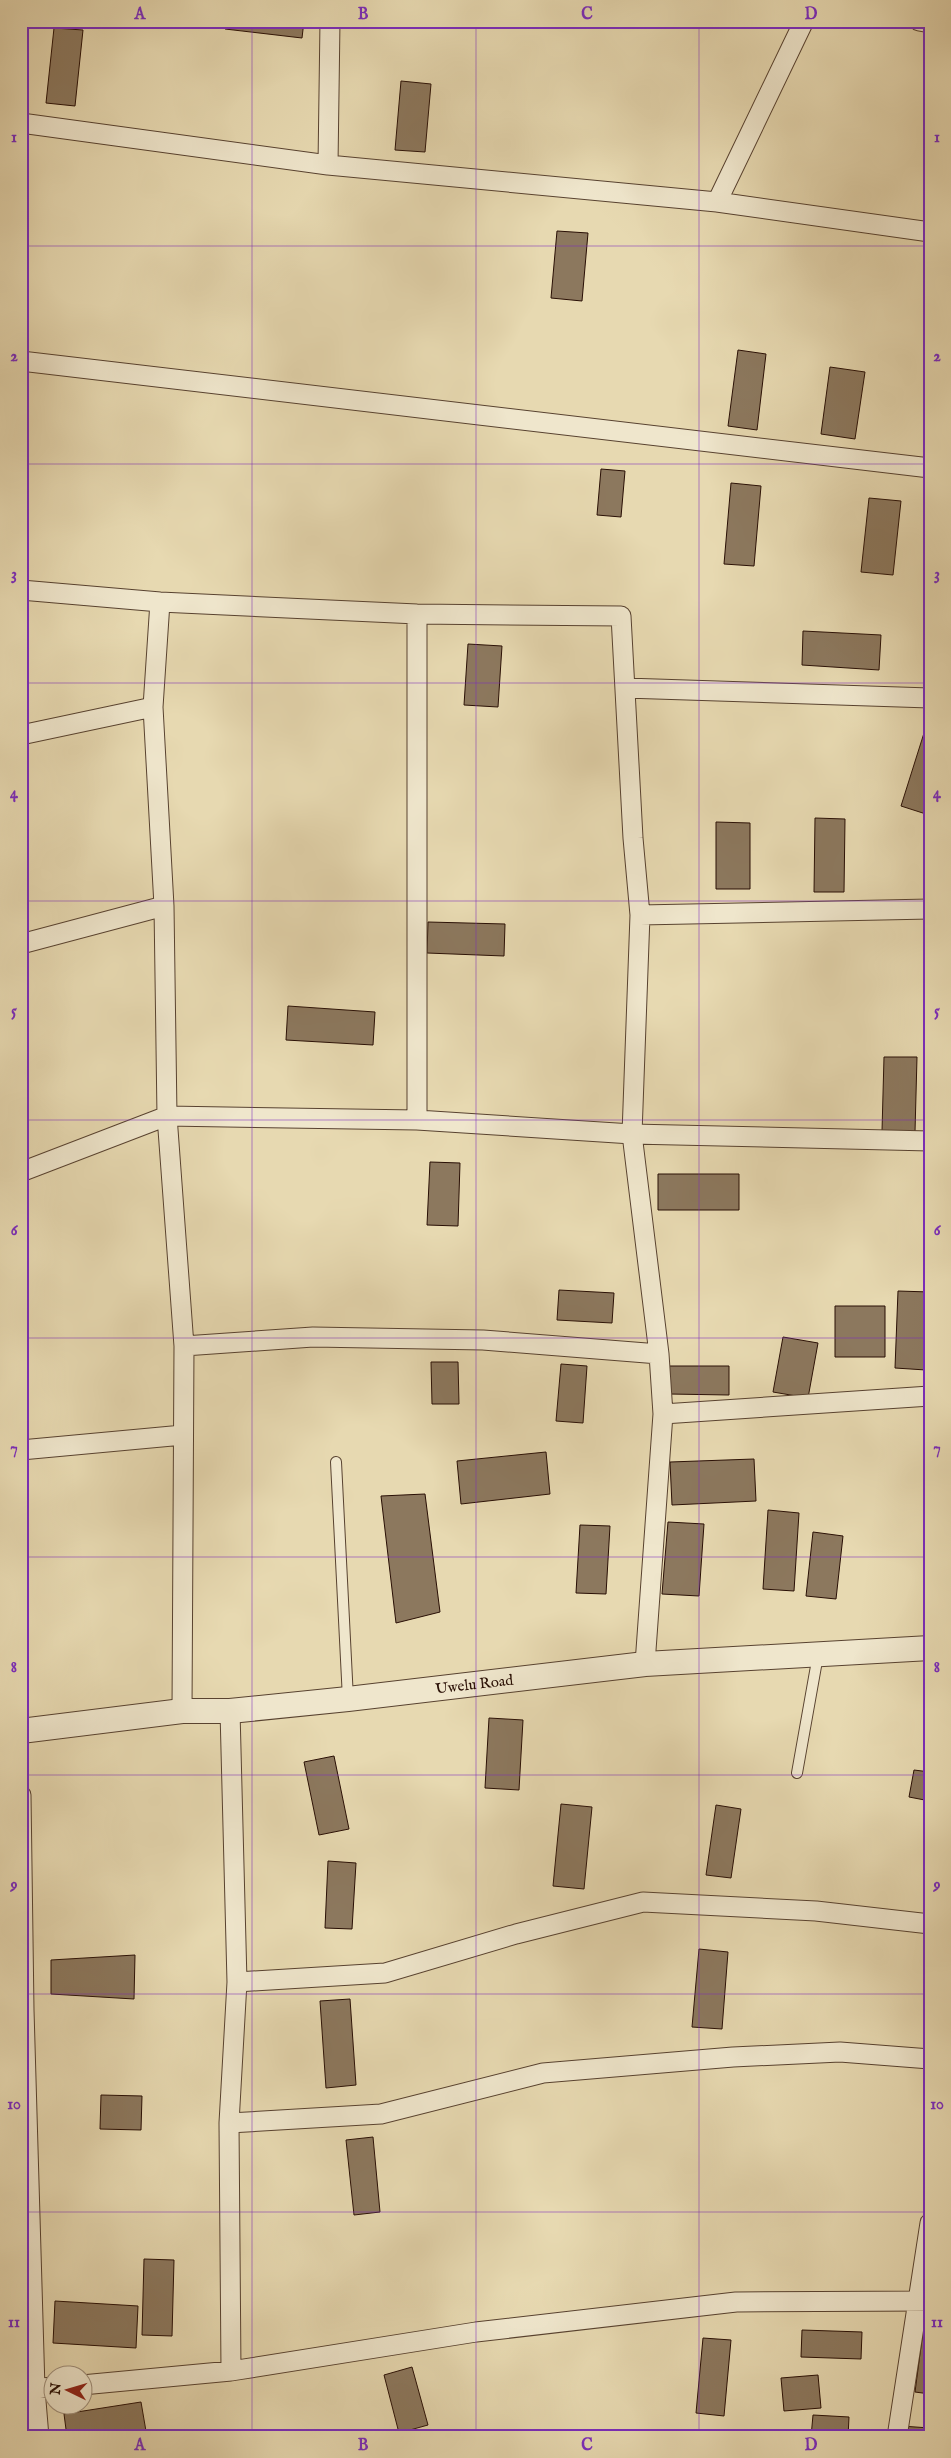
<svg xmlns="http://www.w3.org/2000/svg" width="951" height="2458" font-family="'IM FELL English',serif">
	<rect width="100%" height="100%" fill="#e7d9b1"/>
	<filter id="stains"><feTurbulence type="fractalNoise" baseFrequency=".004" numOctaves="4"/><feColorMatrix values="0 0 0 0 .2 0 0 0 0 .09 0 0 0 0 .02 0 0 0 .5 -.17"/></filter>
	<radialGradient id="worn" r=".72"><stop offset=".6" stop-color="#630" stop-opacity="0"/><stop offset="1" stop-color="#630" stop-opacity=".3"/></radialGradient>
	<!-- building -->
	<path fill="#8c785e" stroke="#290f05" d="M226 21H304L302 38 225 29Z
		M54 28 83 30 75 106 46 103Z
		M401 81 431 84 425 152 395 150Z
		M557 231 588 233 582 301 551 298Z
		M738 350 766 354 757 430 728 426Z
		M830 367 865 372 855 439 821 434Z
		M601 469 625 471 621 517 597 515Z
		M731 483 761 486 754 566 724 564Z
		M869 498 901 501 893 575 861 572Z
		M803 631 881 635 879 670 802 665Z
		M468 644 502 646 498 707 464 705Z
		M924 733 930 735 929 815 901 806Z
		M815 818 845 819 844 892H814Z
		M716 822 750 823V889H716Z
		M428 922 505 924 504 956 427 953Z
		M288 1006 375 1012 373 1045 286 1040Z
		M884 1057H917L915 1132 882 1131Z
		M430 1162 460 1163 458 1226 427 1225Z
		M658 1174H739V1210H658Z
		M559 1290 614 1293 612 1323 557 1320Z
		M898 1291 930 1292 926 1370 895 1368Z
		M835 1306H885V1357H835Z
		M783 1337 818 1343 808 1398 773 1392Z
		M431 1362H458L459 1404H432Z
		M561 1364 587 1366 583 1423 556 1421Z
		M669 1366H729V1395L669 1394Z
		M546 1452 550 1494 461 1504 457 1461Z
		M754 1459 756 1501 672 1505 670 1462Z
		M425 1494 440 1612 396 1623 381 1496Z
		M768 1510 799 1513 794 1591 763 1589Z
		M668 1522 704 1524 699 1596 662 1594Z
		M580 1525 610 1526 606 1594 576 1593Z
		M813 1532 843 1536 836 1599 806 1596Z
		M489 1718 523 1720 519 1790 485 1788Z
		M334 1756 349 1829 319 1835 304 1762Z
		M914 1770 930 1772V1801L909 1797Z
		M561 1804 592 1807 584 1889 553 1886Z
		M716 1805 741 1809 731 1878 706 1875Z
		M328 1861 356 1863 352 1929 325 1928Z
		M699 1949 728 1952 722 2029 692 2027Z
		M135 1955 134 1999 51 1994V1960Z
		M350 1999 356 2085 326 2088 320 2001Z
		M101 2095 142 2096 141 2130 100 2129Z
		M373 2137 380 2212 354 2215 346 2140Z
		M144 2259 174 2260 172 2336 142 2335Z
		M55 2301 138 2306 136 2348 53 2343Z
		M924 2323H930V2394L915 2392Z
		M802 2330 862 2332 861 2359 801 2357Z
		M703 2338 731 2340 724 2416 696 2413Z
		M412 2367 428 2425 399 2433 384 2375Z
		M818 2375 821 2408 784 2411 781 2378Z
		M141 2402 147 2437H67L64 2414Z
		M813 2415 849 2417 848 2437H811Z
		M901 2426 930 2428V2437H900Z"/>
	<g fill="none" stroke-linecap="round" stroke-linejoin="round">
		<defs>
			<path id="service" d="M336 1462 348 1699
				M797 1773 818 1655"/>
			<path id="minor" d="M919 21 930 23
				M21 123 328 165 717 202 930 232
				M328 165 330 21
				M717 202 804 21
				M21 361 930 468
				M21 590 160 602 417 614 621 616 633 838 640 915 632 1134 659 1354 663 1414 645 1664
				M160 602 153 707 164 906 167 1116 184 1346 182 1711
				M417 614V1120
				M625 688 930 698
				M21 735 153 707
				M640 915 930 909
				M21 944 164 906
				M21 1172 167 1116 417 1120 632 1134 930 1141
				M184 1346 313 1337 483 1340 659 1354
				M663 1414 930 1396
				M21 1450 183 1435
				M230 1711 237 1982 229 2123 231 2371
				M21 1795 24 2010 35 2389 39 2437
				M237 1982 385 1973 516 1934 643 1902 816 1911 930 1924
				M229 2123 381 2114 543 2073 733 2057 840 2052 930 2059
				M82 2385 231 2371 476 2332 736 2302 930 2301
				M35 2389 52 2387
				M897 2437 930 2223"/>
			<g id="tertiary">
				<path id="s1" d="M21 1731 182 1711H230L348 1699 645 1664 930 1648"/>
			</g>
		</defs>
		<!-- service casing -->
		<use href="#service" stroke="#584230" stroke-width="12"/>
		<!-- minor casing -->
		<use href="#minor" stroke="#584230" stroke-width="21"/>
		<!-- tertiary casing -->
		<use href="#tertiary" stroke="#584230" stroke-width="26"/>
		<!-- service -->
		<use href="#service" stroke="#efe6cc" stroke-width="10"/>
		<!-- minor -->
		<use href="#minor" stroke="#efe6cc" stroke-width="19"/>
		<!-- tertiary -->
		<use href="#tertiary" stroke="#efe6cc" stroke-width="24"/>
	</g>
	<!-- grid -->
	<path fill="none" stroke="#7b2cbf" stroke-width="1" stroke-opacity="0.55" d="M252 21V2437M476 21V2437M699 21V2437M21 246H930M21 464H930M21 683H930M21 901H930M21 1120H930M21 1338H930M21 1557H930M21 1775H930M21 1994H930M21 2212H930"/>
	<g text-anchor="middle" stroke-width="4" stroke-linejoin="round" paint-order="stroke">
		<!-- street labels -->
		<g font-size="15" fill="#290f05" stroke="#efe6cc">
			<text dy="5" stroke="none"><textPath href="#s1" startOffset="456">Uwelu Road</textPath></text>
		</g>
	</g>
	<!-- margin -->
	<rect width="951" height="2458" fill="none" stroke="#e7d9b1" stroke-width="55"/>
	<!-- north arrow -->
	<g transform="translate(68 2390) rotate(275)"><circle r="24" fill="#efe6cc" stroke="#a0907c"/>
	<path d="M0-4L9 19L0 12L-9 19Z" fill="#8f2418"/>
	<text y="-8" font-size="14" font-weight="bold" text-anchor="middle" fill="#290f05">N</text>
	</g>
	<rect x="28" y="28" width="896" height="2402" fill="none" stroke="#7b2cbf" stroke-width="2"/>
	<g font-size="16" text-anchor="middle" font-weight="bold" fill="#7b2cbf">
		<text x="140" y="19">A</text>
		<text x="363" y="19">B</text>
		<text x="587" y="19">C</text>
		<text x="811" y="19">D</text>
		<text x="14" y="142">1</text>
		<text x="937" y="142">1</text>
		<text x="14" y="361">2</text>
		<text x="937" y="361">2</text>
		<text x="14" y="579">3</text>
		<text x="937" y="579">3</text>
		<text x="14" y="798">4</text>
		<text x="937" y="798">4</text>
		<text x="14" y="1016">5</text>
		<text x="937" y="1016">5</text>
		<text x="14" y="1235">6</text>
		<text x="937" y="1235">6</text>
		<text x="14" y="1453">7</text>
		<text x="937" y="1453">7</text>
		<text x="14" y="1672">8</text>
		<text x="937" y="1672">8</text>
		<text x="14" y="1890">9</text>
		<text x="937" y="1890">9</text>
		<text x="14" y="2109">10</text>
		<text x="937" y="2109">10</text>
		<text x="14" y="2327">11</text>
		<text x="937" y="2327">11</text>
		<text x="140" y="2450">A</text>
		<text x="363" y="2450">B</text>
		<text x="587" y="2450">C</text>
		<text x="811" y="2450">D</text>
	</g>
	<rect width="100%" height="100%" filter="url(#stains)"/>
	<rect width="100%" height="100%" fill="url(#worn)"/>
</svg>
